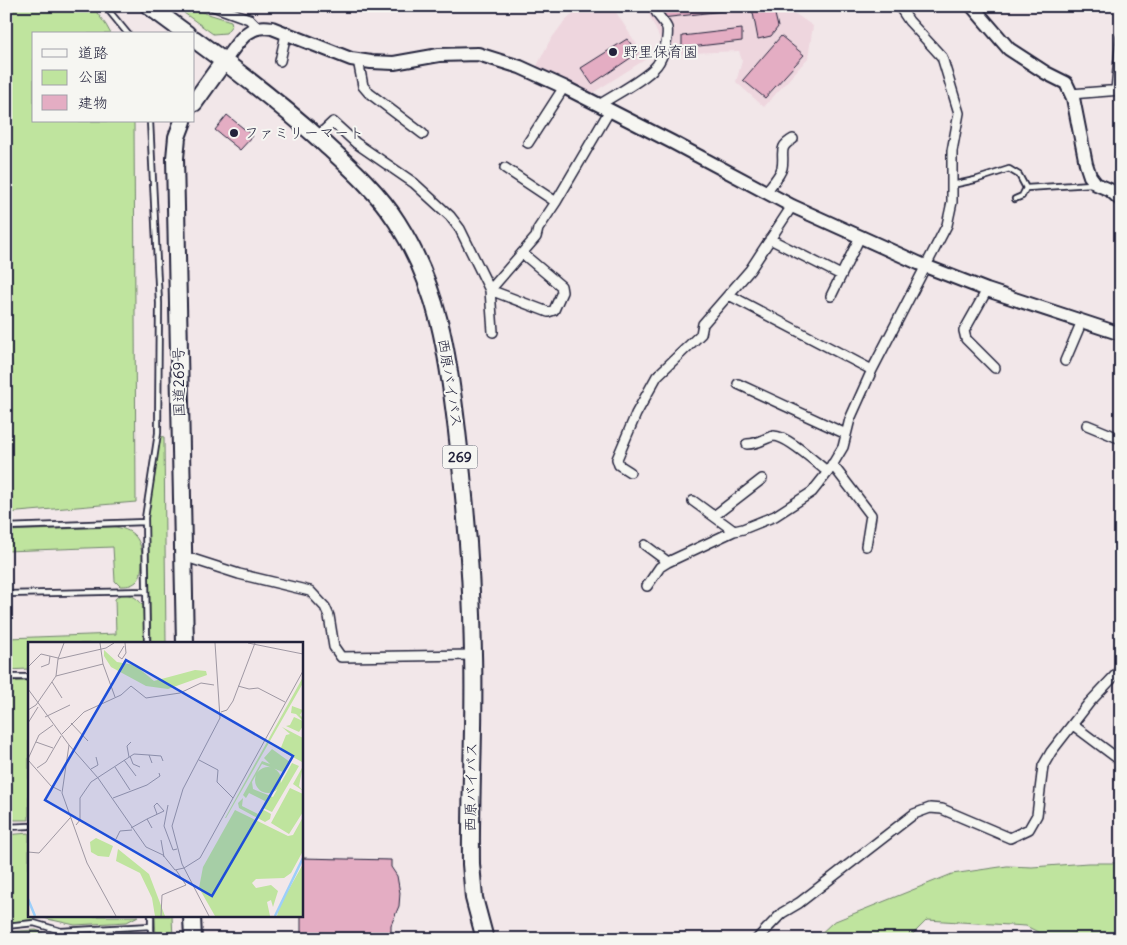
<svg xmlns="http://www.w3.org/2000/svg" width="1127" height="945" font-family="Delius,'Klee One',sans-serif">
	<rect width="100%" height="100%" fill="#f2e7e9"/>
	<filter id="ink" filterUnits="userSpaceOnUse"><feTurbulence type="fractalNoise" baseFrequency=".02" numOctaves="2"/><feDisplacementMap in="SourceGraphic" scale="10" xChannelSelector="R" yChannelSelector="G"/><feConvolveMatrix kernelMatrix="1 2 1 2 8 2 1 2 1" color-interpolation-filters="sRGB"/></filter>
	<g filter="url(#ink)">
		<!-- built -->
		<path fill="#eed6de" d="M587 6H612L646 59 591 94 537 66 549 42 566 19Z
			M645 6H784L813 26 808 58 764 107 736 82 742 61 739 51 667 54Z"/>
		<!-- green -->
		<path fill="#bfe49e" stroke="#70836c" d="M6 6H92L106 25 111 34H34V121H134L136 502 6 513Z
			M192 9 231 21 232 25 226 33 213 34 184 13 185 11Z
			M159 436 164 437 166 644H151L148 514Z
			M115 527C137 530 143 543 142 564 141 570 141 578 136 582 131 586 126 586 120 586L115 581 113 547 6 551V531Z
			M121 594C131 594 136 597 143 605L144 644H29V669L6 670V606L8 638 116 634 115 599Z
			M29 681V820H7L6 682Z
			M29 833V916H138L127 922 75 925 43 918 12 922 6 920V835Z
			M1088 863H1121V931L1107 939H1052L1026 926 927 920 908 939H815L833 922 952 874 1007 866 1032 867Z
			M155 916H172L173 939H156Z
			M36 930 43 933 47 939H6V932Z
			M128 931 136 934 140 939H105L112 933Z"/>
		<!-- building -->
		<path fill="#e4adc3" stroke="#22223b" d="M661 6H773L778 27 771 36 758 39 753 13 750 8 662 18Z
			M742 29V41L682 48V36Z
			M781 36 804 55 765 98 743 80Z
			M627 39 638 53 592 84 581 68Z
			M227 115 253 136 240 150 215 130Z
			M301 858 391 860V867L397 876 400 893 399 906 391 925V933H301Z"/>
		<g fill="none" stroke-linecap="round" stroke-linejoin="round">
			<defs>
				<path id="lane" d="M105 6 128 34
					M952 185 975 180 1009 169 1019 175 1026 188 1092 184
					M1015 199 1022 196 1026 188
					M6 527 145 522
					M6 594 146 591
					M147 644 145 518 158 433 159 303 150 121
					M6 677H29
					M6 827 29 826
					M151 916V939
					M6 926 34 923 61 931 151 926
					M95 929 96 939"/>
				<path id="street" d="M213 6 249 19 257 27
					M358 60 363 86 369 93 423 134
					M280 61 286 34
					M1116 90 1121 38
					M1071 94 1121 90
					M599 105C614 95 646 79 657 65 663 57 669 38 667 28 665 22 657 16 655 9
					M317 137 333 122 356 143 414 183 450 216 460 229 490 290 493 332
					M528 143 564 87
					M505 168 556 202 610 110
					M766 192C771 185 780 176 782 168 785 153 777 148 793 139
					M770 239 841 275
					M522 253 561 286 562 292 554 310 548 312 490 290 536 237 538 229 556 202
					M987 290 964 331 966 339 995 368
					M729 295 872 370
					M831 296 860 237
					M1065 361 1082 321
					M738 384 846 434
					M1087 425 1121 439
					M747 444C760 444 766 437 774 436 788 436 816 463 828 472
					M832 464 871 515 866 546
					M630 472 619 465 617 459 636 414 657 376 701 334 703 324 750 270 792 206
					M693 501 734 531 743 529 775 516 812 492 828 472 843 447 850 419 872 370 947 225 952 202V151L959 113 942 57 909 21 899 6
					M714 516 762 479
					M645 545 668 562 734 531
					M183 556 239 574 310 591 325 607 329 616 334 647 341 657 473 655
					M647 586 660 567 668 562
					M1073 725 1121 761
					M757 939 782 913 799 903 914 814 930 808 942 809 1010 838 1029 829 1037 815 1043 766 1051 752 1089 703 1121 669"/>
				<path id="secondary" d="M972 6 1009 49 1046 73 1066 83 1073 98 1086 164 1090 176 1096 184 1110 190 1121 200
					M224 61C238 44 246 23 272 28L351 59 371 62 394 63 439 55 478 54 520 67 564 87 672 142 792 206 925 266 987 290 1121 334"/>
				<path id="highway" d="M149 6 187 34
					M194 39C239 72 283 106 325 144 351 168 378 192 397 222 439 288 448 355 457 431 466 505 472 580 473 654 475 724 470 794 471 864L474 898 485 939
					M194 103 224 61
					M183 121 177 137 175 158 185 644
					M192 916 193 939"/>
			</defs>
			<!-- lane casing -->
			<use href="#lane" stroke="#22223b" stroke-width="8"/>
			<!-- street casing -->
			<use href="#street" stroke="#22223b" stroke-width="12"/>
			<!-- secondary casing -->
			<use href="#secondary" stroke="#22223b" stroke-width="16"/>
			<!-- highway casing -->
			<use href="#highway" stroke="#22223b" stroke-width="20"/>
			<!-- lane -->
			<use href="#lane" stroke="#f6f6f2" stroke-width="4.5"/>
			<!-- street -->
			<use href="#street" stroke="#f6f6f2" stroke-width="9"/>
			<!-- secondary -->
			<use href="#secondary" stroke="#f6f6f2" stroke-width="12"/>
			<!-- highway -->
			<use href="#highway" stroke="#f6f6f2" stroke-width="16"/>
		</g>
	</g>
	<!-- markers -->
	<g fill="#22223b" stroke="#f6f6f2" stroke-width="2">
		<circle cx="613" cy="52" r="5"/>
		<circle cx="234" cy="133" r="5"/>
	</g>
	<g text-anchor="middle" stroke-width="4" stroke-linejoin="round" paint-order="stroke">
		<!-- shield labels -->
		<rect fill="#f6f6f2" stroke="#626272" stroke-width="1" x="442.5" y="445.5" width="35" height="23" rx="4"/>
		<g font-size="14" font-weight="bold" fill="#22223b">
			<text x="460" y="462">269</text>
		</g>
		<!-- poi labels -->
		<g font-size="15" fill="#22223b" stroke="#f6f6f2" text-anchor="start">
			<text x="623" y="57">野里保育園</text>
			<text x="244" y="138">ファミリーマート</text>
		</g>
		<!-- street labels -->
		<g font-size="15" fill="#22223b" stroke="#f6f6f2">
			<text transform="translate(179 382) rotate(-91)" y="5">国道269号</text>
			<text transform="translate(450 383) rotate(81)" y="5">西原バイパス</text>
			<text transform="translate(471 787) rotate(-89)" y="5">西原バイパス</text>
		</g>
	</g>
	<!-- overview -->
	<g transform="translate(28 642)">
		<rect width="275" height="275" fill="#f2e7e9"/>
		<path d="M76 8 89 20 107 23 126 39 167 28 178 29 179 33 140 47 118 44 83 25 76 14ZM275 35V41L198 176H197ZM264 64 275 68 272 73 275 76V84L271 90 258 84 262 83 266 75 275 79 268 72 263 71ZM254 85 275 96 274 120 252 108 258 93 262 92ZM244 107 262 120 255 130 234 122 224 140 225 147 245 155 264 121 271 124 244 170 235 166 237 159 221 151 218 156 215 153 234 119 242 122 236 116ZM275 124 271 144 275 149 265 142ZM227 138a13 13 0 1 1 26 0a13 13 0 1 1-26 0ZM262 146 275 152V170L261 192 243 181ZM215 156 214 164 230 172 234 167 243 172 242 177 237 180 211 166 210 161ZM207 168 260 194 265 193 275 175V209L263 231 256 236 228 237 224 241 228 246 243 243 250 249 245 265 243 258 239 260 242 274H187L171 246 175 225ZM68 196 85 204 81 215 70 214 63 210 62 200ZM90 207 121 232 137 274H127L124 256 112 231 88 219ZM275 222V274H249L251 265Z" fill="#bfe49e"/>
		<path fill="none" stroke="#9dcffa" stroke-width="2.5" d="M0 257 7 274M247 274 275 216"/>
		<path fill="none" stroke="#9f98a3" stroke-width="1" d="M72 1 75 22 87 55M220 1 275 12M96 4 90 14 94 17 98 11 97 1M30 17 78 6 86 1M0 25 13 12 30 16M13 25 21 22 22 14M28 34 75 22M24 40 34 56M210 44 221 47 230 46 257 60M0 47 41 103 34 151 59 221 88 274M0 68 8 63 28 34 30 17 36 1M193 70 199 68 205 59 227 1M17 75 42 63M0 81 10 65M43 81 60 99M34 92 56 70 93 53 103 44 118 56 152 51 173 41 186 43M8 100 25 106M41 103 70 136 118 205 135 213 147 228 156 226M121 113 133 114 135 119M102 114 105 122 112 125M101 115 99 104 103 100M0 117 11 93 25 83M0 118 23 144 33 149M96 118 108 134M171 118 190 128 189 140 205 156M87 125 102 148M9 126 18 120 33 94M63 127 70 123 68 115M85 156 119 143 132 134 131 131M140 163 136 184 145 208 149 207M119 177 136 169 129 161 126 164 129 172M48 183 52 178V156L63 140 106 112 121 113 124 121M103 186 119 177 124 186M88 197 92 189 104 188M133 198 136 215M0 210 11 211 42 176M156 226 172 216 275 29M133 274 134 253 158 243 148 228M181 274 154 222 144 184 155 147 192 76 187 1"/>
		<path fill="#1d4ed8" fill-opacity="0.15" stroke="#1d4ed8" stroke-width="2.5" d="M98 18 265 114 184 254 17 158Z"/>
		<rect width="275" height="275" fill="none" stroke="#22223b" stroke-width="2.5"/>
	</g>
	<!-- margin -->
	<rect width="1127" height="945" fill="none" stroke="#f6f6f2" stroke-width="25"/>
	<rect x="12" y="12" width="1102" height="920" fill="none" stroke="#22223b" stroke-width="2" filter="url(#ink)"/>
	<!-- legend -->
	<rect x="32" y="32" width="162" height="90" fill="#f6f6f2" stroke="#a1a1a9"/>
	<rect x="42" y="49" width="25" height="8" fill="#f6f6f2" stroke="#a1a1a9"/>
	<text x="78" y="58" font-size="15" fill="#22223b">道路</text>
	<rect x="42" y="70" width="25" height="15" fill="#bfe49e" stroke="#a1a1a9"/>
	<text x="78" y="82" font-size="15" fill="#22223b">公園</text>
	<rect x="42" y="95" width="25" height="15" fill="#e4adc3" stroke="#a1a1a9"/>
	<text x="78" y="108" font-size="15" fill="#22223b">建物</text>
</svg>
